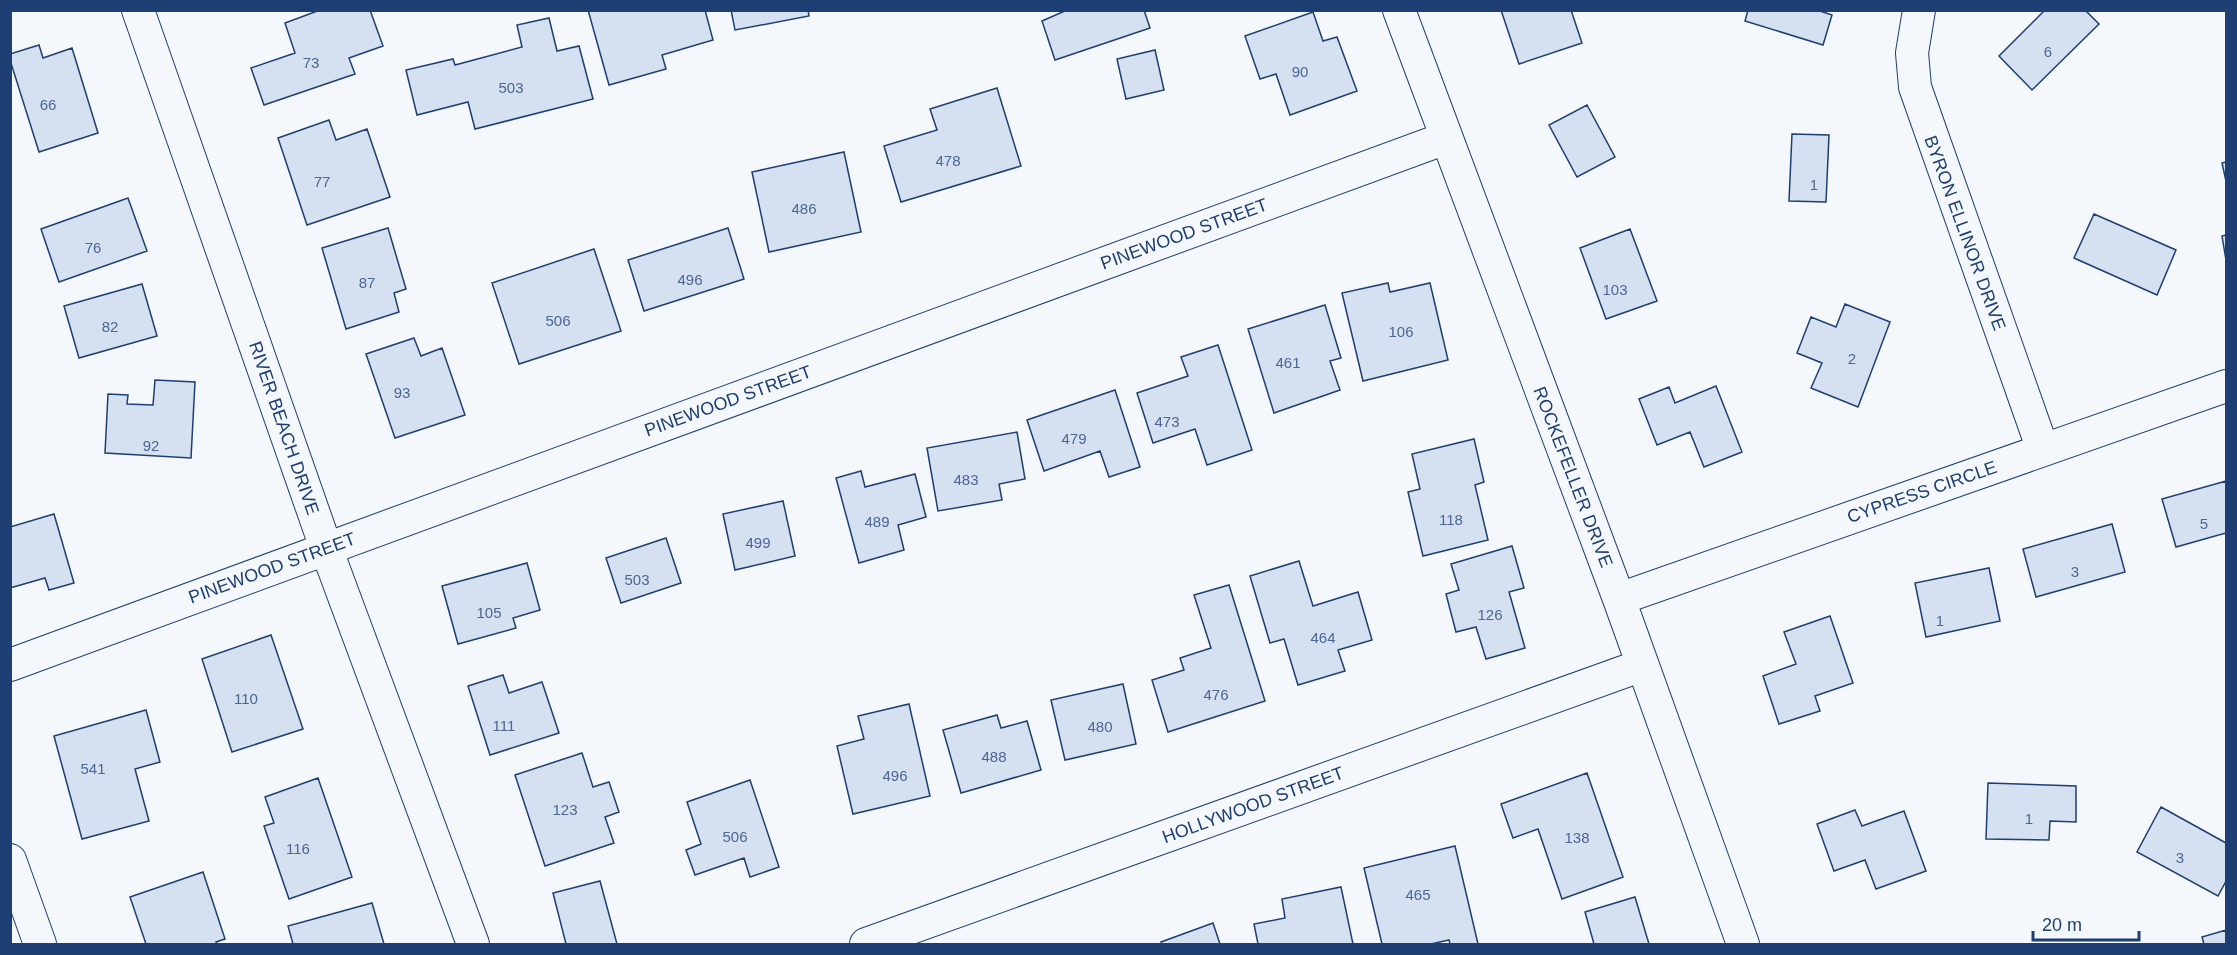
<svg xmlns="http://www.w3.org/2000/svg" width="2237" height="955" font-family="Arial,sans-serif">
	<rect width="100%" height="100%" fill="#f4f7fb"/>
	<!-- building -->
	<path fill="#d5e0f0" stroke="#1d3f73" stroke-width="1.5" d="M320 10H370L383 46 349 58 355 74 264 105 251 68 295 53 285 23Z
		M588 10H705L713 40 662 55 666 69 609 85Z
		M731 10H808L809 16 735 30Z
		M1067 10H1144L1150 28 1055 60 1042 21Z
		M1501 10H1571L1582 43 1519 64Z
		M1748 10H1817L1832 15 1823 45 1745 21Z
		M2045 10H2085L2099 24 2032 90 1999 56Z
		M1313 12 1323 41 1337 37 1357 91 1290 115 1276 74 1260 79 1245 36Z
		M549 18 557 51 579 46 593 99 475 129 468 102 417 115 406 70 453 59 455 65 522 47 517 25Z
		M39 45 43 58 72 48 98 133 39 152 10 60V54Z
		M1155 50 1164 90 1126 99 1117 59Z
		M997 88 1021 166 901 202 884 146 937 130 930 109Z
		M1587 105 1615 157 1577 177 1549 125Z
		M329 120 336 140 367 129 390 197 307 225 278 138Z
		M1792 134 1829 135 1826 202 1789 201Z
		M844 152 861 232 769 252 752 172Z
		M2226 162V181L2222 163Z
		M128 198 147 251 59 282 41 229Z
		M2094 214 2176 250 2157 295 2074 258Z
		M388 228 406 289 394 293 399 312 346 329 322 248Z
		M728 228 744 279 644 311 628 260Z
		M1630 229 1657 301 1606 319 1580 248Z
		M2226 235V260L2222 236Z
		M594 249 621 331 519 364 492 283Z
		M1388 283 1390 292 1430 283 1448 360 1363 381 1342 293Z
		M142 284 157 336 79 358 64 306Z
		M1845 304 1890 322 1858 407 1811 388 1822 363 1797 353 1811 317 1836 327Z
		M1325 305 1341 358 1330 361 1340 390 1274 413 1248 329Z
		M414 338 421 356 442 348 465 415 395 438 366 354Z
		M1218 345 1252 450 1207 465 1195 429 1153 443 1137 393 1188 376 1181 357Z
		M155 380 195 382 191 458 105 453 108 394 128 395 127 404 153 405Z
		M1716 386 1742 452 1704 467 1690 432 1657 445 1639 399 1669 387 1675 403Z
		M1115 390 1140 467 1109 477 1100 451 1044 471 1027 420Z
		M1017 432 1025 479 999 484 1002 500 938 511 927 448Z
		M1474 439 1484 482 1475 485 1488 540 1423 556 1408 492 1420 489 1412 454Z
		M861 471 865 487 915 474 926 517 898 525 904 550 859 563 836 478Z
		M2226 481V533L2176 547 2162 499Z
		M783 501 795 556 735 570 723 514Z
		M54 514 74 583 49 590 45 578 10 588V527Z
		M2112 524 2125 572 2036 597 2023 549Z
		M666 538 681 583 621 603 606 558Z
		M1512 546 1524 588 1509 592 1525 648 1486 659 1476 627 1456 632 1446 594 1459 590 1451 564Z
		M1299 561 1313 606 1358 592 1372 640 1338 650 1345 671 1298 685 1284 639 1270 643 1250 576Z
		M527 563 540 610 513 618 516 628 458 644 442 586Z
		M1989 568 2000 621 1926 637 1915 583Z
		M1229 585 1265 701 1168 732 1152 680 1184 670 1180 658 1211 648 1194 595Z
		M1830 616 1853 683 1815 696 1820 711 1779 724 1763 676 1796 664 1784 632Z
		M271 635 303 729 232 752 202 659Z
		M503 675 509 693 542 682 559 733 490 755 468 686Z
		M1123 684 1136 744 1065 760 1051 700Z
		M909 704 930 796 853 814 837 746 864 739 858 716Z
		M146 710 160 762 135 769 149 821 82 839 54 736Z
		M997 715 1001 728 1027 721 1041 770 961 793 943 730Z
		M582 753 593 787 609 782 619 812 605 817 614 843 545 866 515 775Z
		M1587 773 1623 877 1562 899 1538 829 1513 838 1501 804Z
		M318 778 352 877 289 899 264 826 274 823 265 797Z
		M750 780 779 867 750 877 744 858 695 875 686 850 701 844 687 802Z
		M1988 783 2076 786V822L2050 821 2049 840 1986 839Z
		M2161 807 2226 843V881L2218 896 2137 852Z
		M1855 810 1862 826 1904 811 1926 871 1876 889 1865 860 1834 871 1817 824Z
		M1455 846 1478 944H1450L1449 940 1431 944H1382L1364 868Z
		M203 872 225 939 216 942 217 944H146L130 897Z
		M600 881 617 944H566L553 893Z
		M1341 887 1353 944H1258L1254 924 1285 918 1282 899Z
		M1635 897 1649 944H1594L1585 912Z
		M372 903 384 944H293L288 926Z
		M1213 923 1220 944H1162L1161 942Z
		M2226 930V944H2204L2202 937Z"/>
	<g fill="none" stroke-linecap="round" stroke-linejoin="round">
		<defs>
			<path id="street" d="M138 10 326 548 473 944
				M1399 10 1619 599 1743 944
				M1919 10 1912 53 1915 87 2043 450
				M1619 599 2226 386
				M10 665 1446 138
				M10 860 40 944
				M866 944 1640 666"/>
		</defs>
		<!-- street casing -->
		<use href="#street" stroke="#1d3f73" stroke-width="34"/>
		<!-- street -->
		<use href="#street" stroke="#f4f7fb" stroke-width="32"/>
	</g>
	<g text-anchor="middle" stroke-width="4.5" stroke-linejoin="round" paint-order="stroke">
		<!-- number labels -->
		<g font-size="15" fill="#4b6792">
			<text x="2048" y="57">6</text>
			<text x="311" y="68">73</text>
			<text x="1300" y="77">90</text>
			<text x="511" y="93">503</text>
			<text x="48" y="110">66</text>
			<text x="948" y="166">478</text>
			<text x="322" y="187">77</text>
			<text x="1814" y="190">1</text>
			<text x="804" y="214">486</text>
			<text x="93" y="253">76</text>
			<text x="690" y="285">496</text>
			<text x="367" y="288">87</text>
			<text x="1615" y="295">103</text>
			<text x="558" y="326">506</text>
			<text x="110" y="332">82</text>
			<text x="1401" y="337">106</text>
			<text x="1852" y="364">2</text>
			<text x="1288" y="368">461</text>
			<text x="402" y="398">93</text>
			<text x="1167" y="427">473</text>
			<text x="1074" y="444">479</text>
			<text x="151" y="451">92</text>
			<text x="966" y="485">483</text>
			<text x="1451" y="525">118</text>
			<text x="877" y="527">489</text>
			<text x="2204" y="529">5</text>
			<text x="758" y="548">499</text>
			<text x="2075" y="577">3</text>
			<text x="637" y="585">503</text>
			<text x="489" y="618">105</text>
			<text x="1490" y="620">126</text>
			<text x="1940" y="626">1</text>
			<text x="1323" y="643">464</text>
			<text x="1216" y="700">476</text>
			<text x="246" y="704">110</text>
			<text x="504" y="731">111</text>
			<text x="1100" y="732">480</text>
			<text x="994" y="762">488</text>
			<text x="93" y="774">541</text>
			<text x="895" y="781">496</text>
			<text x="565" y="815">123</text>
			<text x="2029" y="824">1</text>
			<text x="735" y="842">506</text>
			<text x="1577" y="843">138</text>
			<text x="298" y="854">116</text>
			<text x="2180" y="863">3</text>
			<text x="1418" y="900">465</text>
		</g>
		<!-- street labels -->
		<g font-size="18" fill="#1d3f73" stroke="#f4f7fb">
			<text transform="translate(1965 233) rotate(70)" y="6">BYRON ELLINOR DRIVE</text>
			<text transform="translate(1184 234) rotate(-20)" y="6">PINEWOOD STREET</text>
			<text transform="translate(728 401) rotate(-20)" y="6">PINEWOOD STREET</text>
			<text transform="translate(284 428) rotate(71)" y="6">RIVER BEACH DRIVE</text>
			<text transform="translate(1573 477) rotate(69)" y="6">ROCKEFELLER DRIVE</text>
			<text transform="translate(1922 492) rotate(-19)" y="6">CYPRESS CIRCLE</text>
			<text transform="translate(272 568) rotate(-20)" y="6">PINEWOOD STREET</text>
			<text transform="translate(1253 805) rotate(-20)" y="6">HOLLYWOOD STREET</text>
		</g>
	</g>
	<!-- border -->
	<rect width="2237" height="955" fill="none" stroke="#1d3f73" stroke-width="24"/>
	<!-- scale -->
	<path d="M2033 931v9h106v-9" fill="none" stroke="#1d3f73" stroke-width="3"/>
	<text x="2042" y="931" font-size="18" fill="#1d3f73" stroke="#f4f7fb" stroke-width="4.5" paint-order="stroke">20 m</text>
</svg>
